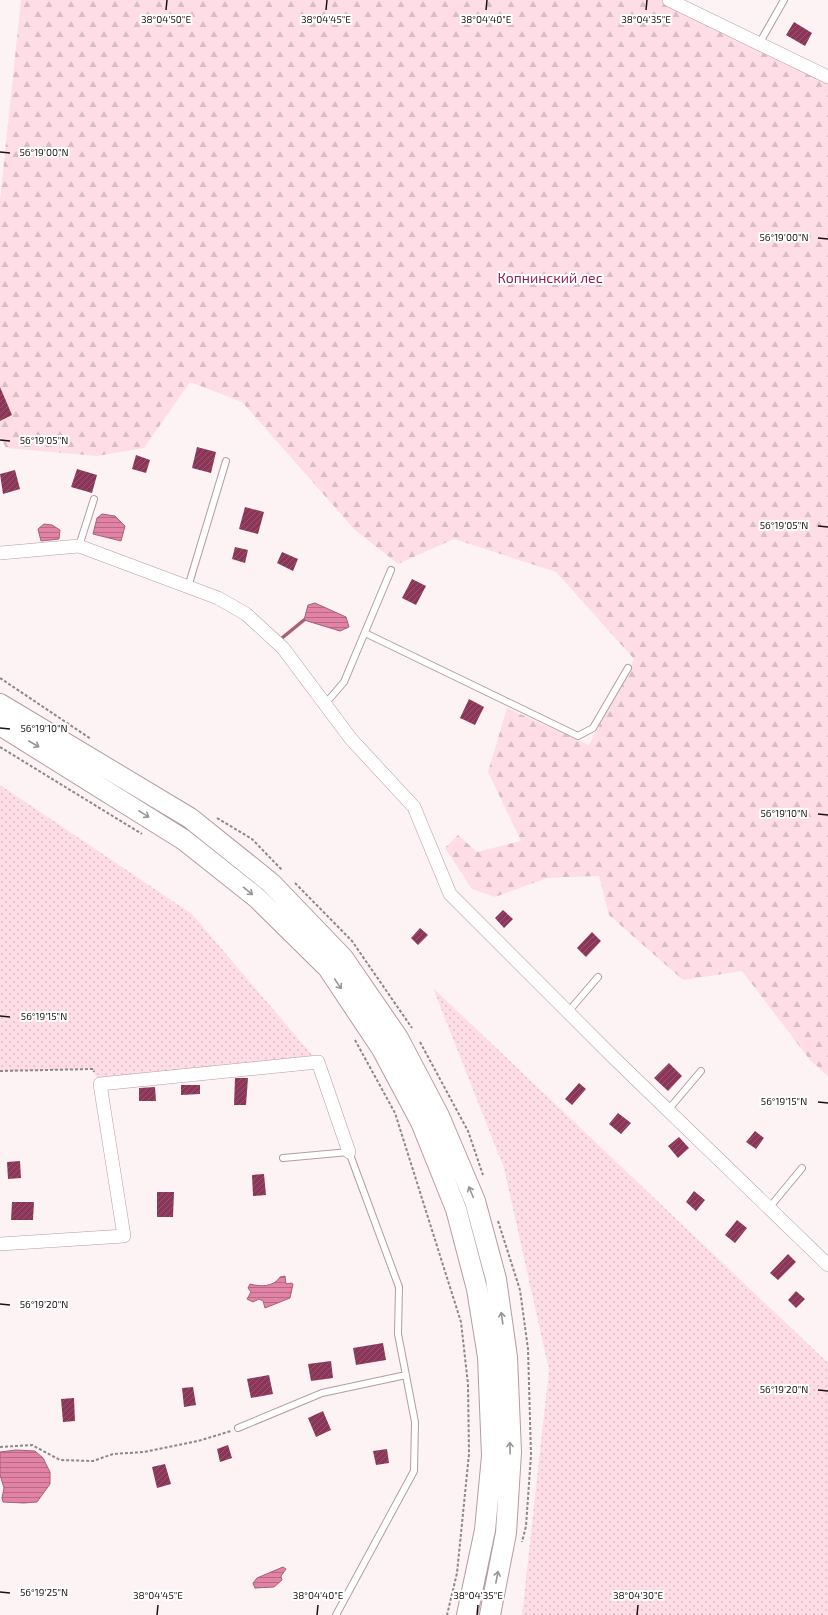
<svg xmlns="http://www.w3.org/2000/svg" width="828" height="1615" font-family="'Exo 2',sans-serif">
	<defs>
		<pattern id="green-dots" width="8" height="8" patternUnits="userSpaceOnUse"><rect width="8" height="8" fill="#fedde6"/><path d="M2 2h.1M6 6h.1" fill="none" stroke="#d9bdc4" stroke-width="1.8" stroke-linecap="round"/></pattern>
		<pattern id="forest-firs" width="22" height="20" patternUnits="userSpaceOnUse"><rect width="22" height="20" fill="#fedde6"/><path d="M5 1l3.5 6h-7zM16 11l3.5 6h-7z" fill="#d9bdc4"/></pattern>
		<pattern id="water-rules" width="6" height="5" patternUnits="userSpaceOnUse"><rect width="6" height="5" fill="#e283a5"/><path d="M0 2.5h6" fill="none" stroke="#b66a85"/></pattern>
		<pattern id="building-hatch" width="6" height="6" patternUnits="userSpaceOnUse"><rect width="6" height="6" fill="#8b3658"/><path d="M-1 1l2-2M0 6l6-6M5 7l2-2" fill="none" stroke="#975670"/></pattern>
	</defs>
	<rect width="100%" height="100%" fill="#fdf3f5"/>
	<!-- green -->
	<path fill="url(#green-dots)" d="M0 785 192 914 318 1062 100 1084 92 1069 0 1071Z
		M433 988 828 1363V1615H522L549 1370 504 1168Z"/>
	<!-- forest -->
	<path fill="url(#forest-firs)" d="M21 0H662L828 83V1076L810 1060 742 971 683 980 609 915 599 876 547 878 495 897 472 889 445 848 458 835 477 852 521 841 488 772 507 708 589 745 634 659 556 572 454 539 398 564 355 530 242 402 190 382 144 448 97 456 6 448 0 437V200Z"/>
	<!-- water -->
	<path fill="url(#water-rules)" stroke="#a6617a" d="M102 514 115 516 125 526 121 541 93 534 97 518Z
		M44 524 52 525 60 530 59 539 41 541 38 529Z
		M315 603 346 617 349 627 340 631 304 620 308 605Z
		M285 1276 286 1284 291 1283 293 1284 290 1298 265 1308 263 1301 259 1299 253 1302 247 1299 251 1292 248 1288 250 1284C260 1287 274 1287 280 1277Z
		M16 1450 35 1451 43 1458 50 1472V1484L37 1502 24 1503 3 1502 2 1498 4 1488 0 1475V1452Z
		M283 1567 286 1569 281 1576 282 1580 274 1587 255 1588 253 1583 257 1578Z"/>
	<g fill="none" stroke-linecap="round" stroke-linejoin="round">
		<!-- stream -->
		<path stroke="#a6617a" stroke-width="3.5" d="M282 638 304 620"/>
	</g>
	<!-- building -->
	<path fill="url(#building-hatch)" d="M794 22 812 33 805 46 786 35Z
		M0 387 12 415 0 421Z
		M197 447 216 452 211 473 192 468Z
		M136 455 150 460 146 473 132 469Z
		M77 469 97 475 92 493 71 487Z
		M15 470 20 489 3 494 0 474Z
		M245 507 264 512 258 534 239 529Z
		M235 547 248 550 245 563 232 559Z
		M282 552 298 559 293 571 277 563Z
		M412 579 426 586 416 605 402 598Z
		M469 699 484 707 475 725 460 718Z
		M503 910 513 919 504 928 495 918Z
		M420 928 428 935 418 945 411 938Z
		M592 932 601 941 586 957 577 948Z
		M669 1063 682 1076 668 1091 654 1078Z
		M235 1078H248L246 1105H234Z
		M579 1083 586 1089 572 1105 565 1099Z
		M181 1085H200V1094L181 1095Z
		M155 1087 156 1101H139V1088Z
		M618 1113 631 1123 621 1134 609 1124Z
		M755 1131 764 1138 756 1149 746 1142Z
		M679 1137 689 1148 678 1158 668 1146Z
		M20 1161 21 1178 8 1179 7 1162Z
		M264 1174 266 1195 253 1196 252 1175Z
		M694 1191 705 1200 696 1211 686 1202Z
		M157 1192H174L173 1217H157Z
		M12 1202H34L33 1220H11Z
		M737 1220 747 1228 735 1243 725 1235Z
		M788 1254 796 1262 778 1280 770 1273Z
		M796 1291 805 1299 796 1308 788 1300Z
		M383 1343 386 1360 356 1365 353 1348Z
		M331 1361 333 1378 311 1381 308 1364Z
		M269 1375 273 1394 251 1398 247 1379Z
		M193 1387 196 1405 184 1407 182 1388Z
		M74 1398 75 1421 63 1422 61 1399Z
		M323 1411 331 1430 316 1437 308 1418Z
		M228 1445 232 1458 220 1462 217 1449Z
		M387 1449 389 1463 376 1465 373 1451Z
		M165 1464 171 1484 157 1488 152 1467Z"/>
	<g fill="none" stroke-linecap="round" stroke-linejoin="round">
		<defs>
			<path id="service" d="M759 44 784 0
				M79 546 94 499
				M188 587 226 461
				M365 633 578 736 593 728 628 668
				M325 704 344 682 391 570
				M568 1012 598 977
				M668 1110 701 1071
				M283 1158 349 1152 399 1287 398 1334 415 1422 414 1471 336 1615
				M769 1208 802 1168
				M238 1428 322 1393 406 1375"/>
			<path id="minor" d="M669 0 828 77
				M0 553 79 546 218 598 246 614 283 648 351 739 414 807 450 894 614 1058 828 1265
				M0 1244 124 1236 100 1084 318 1062 349 1152"/>
			<path id="primary" d="M0 704 190 818 271 883 343 958 398 1038 439 1116 475 1201 496 1279 507 1357 511 1452 506 1533 490 1615
				M0 725 184 840 257 898 328 968 382 1049 421 1122 456 1209 477 1289 488 1357 492 1456 485 1530 467 1615"/>
		</defs>
		<!-- service casing -->
		<use href="#service" stroke="#b49ca3" stroke-width="8"/>
		<!-- minor casing -->
		<use href="#minor" stroke="#b49ca3" stroke-width="14"/>
		<!-- primary casing -->
		<use href="#primary" stroke="#b49ca3" stroke-width="22"/>
		<!-- path -->
		<path stroke="#8f8688" stroke-width="2" stroke-dasharray="3 2" stroke-linecap="butt" d="M0 678 91 739
			M0 747 142 834
			M217 818 252 839 282 870
			M295 883 352 941 412 1028
			M355 1040 395 1113 461 1322 468 1384 469 1454 457 1573 447 1615
			M420 1042 468 1131 483 1175
			M0 1071 93 1069 94 1072
			M498 1221 520 1290 528 1349 531 1455 526 1526 522 1542
			M0 1447 32 1445 60 1460 93 1461 113 1454 144 1452 198 1441 231 1431"/>
		<!-- service -->
		<use href="#service" stroke="#fff" stroke-width="6"/>
		<!-- minor -->
		<use href="#minor" stroke="#fff" stroke-width="13"/>
		<!-- primary -->
		<use href="#primary" stroke="#fff" stroke-width="20"/>
	</g>
	<!-- one-way arrows -->
	<defs><path id="oneway-shaft" d="M-6 0H5M1.5-3L5.5 0L1.5 3" fill="none" stroke-width="1.6" stroke-linecap="round" stroke-linejoin="round"/></defs>
	<g stroke="#989596">
		<use href="#oneway-shaft" transform="translate(34 744) rotate(30)"/>
		<use href="#oneway-shaft" transform="translate(144 814) rotate(32)"/>
		<use href="#oneway-shaft" transform="translate(248 891) rotate(39)"/>
		<use href="#oneway-shaft" transform="translate(338 984) rotate(56)"/>
		<use href="#oneway-shaft" transform="translate(471 1192) rotate(-113)"/>
		<use href="#oneway-shaft" transform="translate(502 1318) rotate(-98)"/>
		<use href="#oneway-shaft" transform="translate(510 1448) rotate(-91)"/>
		<use href="#oneway-shaft" transform="translate(497 1577) rotate(-79)"/>
	</g>
	<!-- ticks -->
	<path fill="none" stroke="#1b1315" stroke-width="1.5" d="M166 10 167 0M326 10 327 0M486 10 487 0M646 10 647 0M0 152 10 153M818 238 828 239M0 440 10 441M818 526 828 527M0 728 10 729M818 814 828 815M0 1016 10 1017M818 1102 828 1103M0 1304 10 1305M818 1390 828 1391M0 1592 10 1593M157 1615 158 1605M317 1615 318 1605M477 1615 478 1605M637 1615 638 1605"/>
	<g text-anchor="middle" stroke-width="4" stroke-linejoin="round" paint-order="stroke">
		<!-- park labels -->
		<g font-size="14" fill="#902153" stroke="#fff">
			<text x="550" y="283">Копнинский лес</text>
		</g>
	</g>
	<g font-size="10" text-anchor="middle" fill="#1b1315" stroke="#fff" stroke-width="4" stroke-linejoin="round" paint-order="stroke">
		<text x="166" y="23">38°04'50"E</text>
		<text x="326" y="23">38°04'45"E</text>
		<text x="486" y="23">38°04'40"E</text>
		<text x="646" y="23">38°04'35"E</text>
		<text x="44" y="156">56°19'00"N</text>
		<text x="784" y="241">56°19'00"N</text>
		<text x="44" y="444">56°19'05"N</text>
		<text x="784" y="529">56°19'05"N</text>
		<text x="44" y="732">56°19'10"N</text>
		<text x="784" y="817">56°19'10"N</text>
		<text x="44" y="1020">56°19'15"N</text>
		<text x="784" y="1105">56°19'15"N</text>
		<text x="44" y="1308">56°19'20"N</text>
		<text x="784" y="1393">56°19'20"N</text>
		<text x="44" y="1596">56°19'25"N</text>
		<text x="158" y="1599">38°04'45"E</text>
		<text x="318" y="1599">38°04'40"E</text>
		<text x="478" y="1599">38°04'35"E</text>
		<text x="638" y="1599">38°04'30"E</text>
	</g>
</svg>
